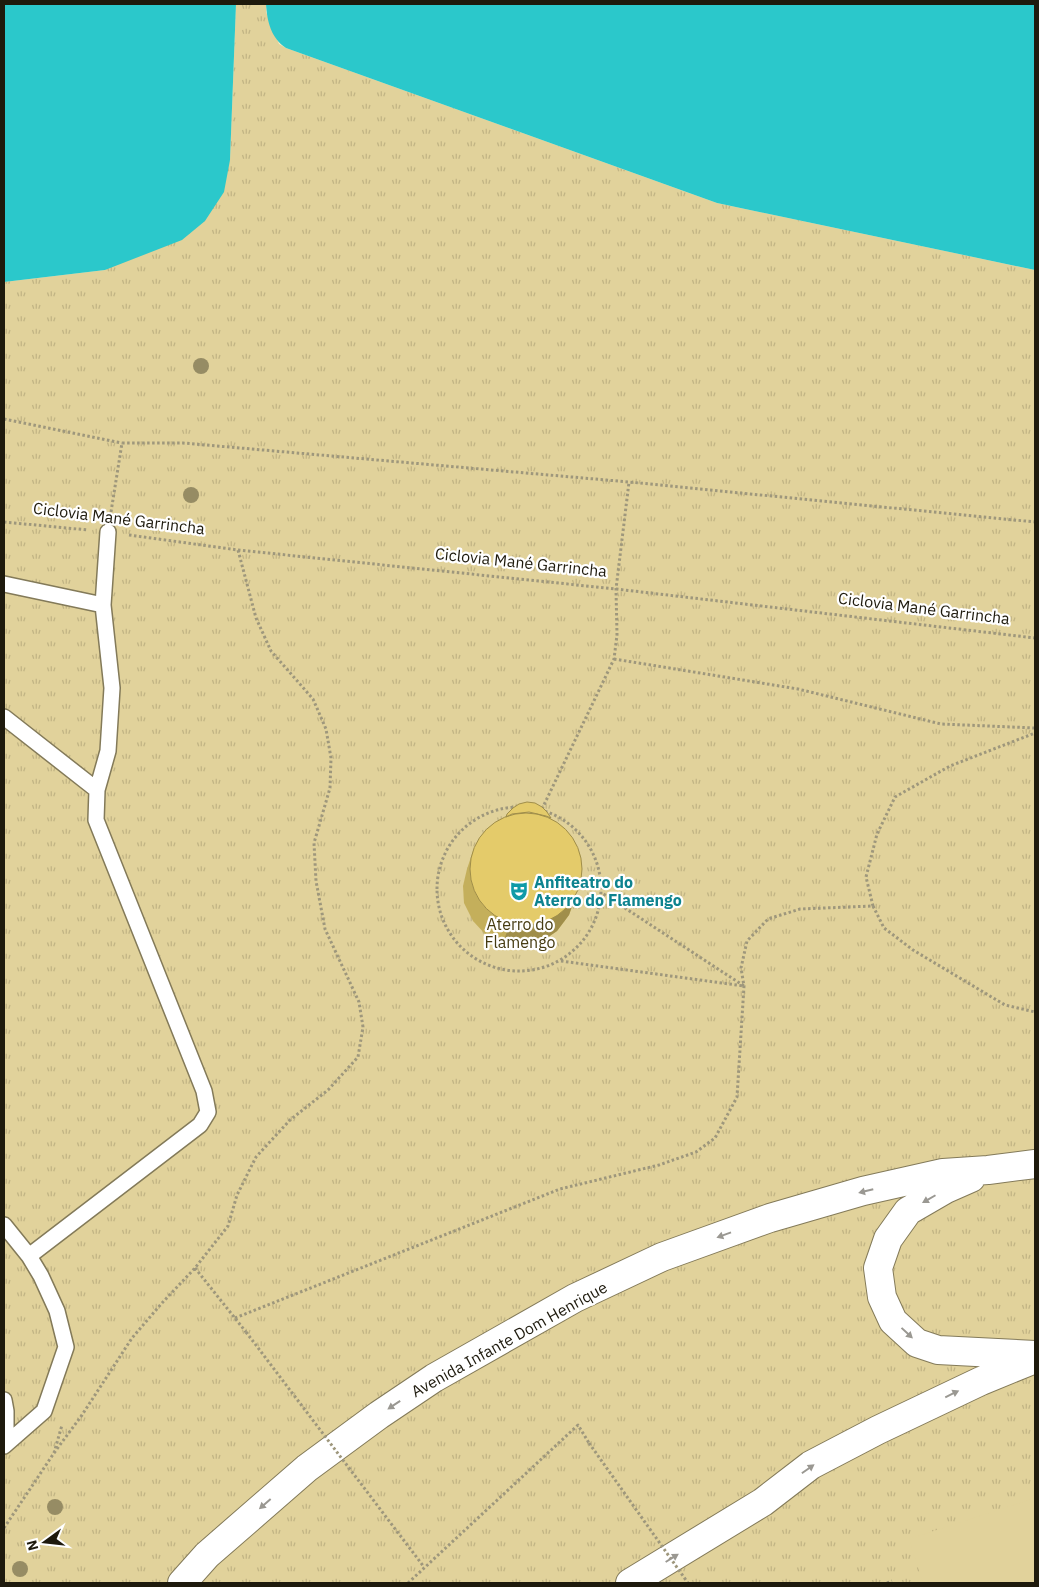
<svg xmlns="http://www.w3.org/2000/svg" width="1039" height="1587" font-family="'IBM Plex Sans',sans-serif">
	<defs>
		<pattern id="park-tufts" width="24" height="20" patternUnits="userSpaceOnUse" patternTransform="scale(1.25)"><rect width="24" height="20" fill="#e1d29b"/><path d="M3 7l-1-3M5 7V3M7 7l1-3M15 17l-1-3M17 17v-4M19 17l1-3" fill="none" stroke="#c1b484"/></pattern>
	</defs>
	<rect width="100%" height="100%" fill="#f7eec9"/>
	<!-- park -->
	<path fill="url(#park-tufts)" d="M236 4H266V12L279 44 286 48 717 203 1035 270V1583H4V282L105 270 230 160Z"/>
	<!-- pitch -->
	<path fill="#e1d29b" d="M1035 1498V1583H923L909 1539Z"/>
	<!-- water -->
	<path fill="#2bc8cb" d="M4 4H236L230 160 224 192 205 221 182 240 105 270 4 282Z
		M266 4H1035V270L717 203 286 48C271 38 267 21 266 4Z"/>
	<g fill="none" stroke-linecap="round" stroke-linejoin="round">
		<defs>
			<path id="lane" d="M4 584 103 605
				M4 717 97 790
				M4 1225 29 1256 41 1276 57 1311 66 1347 44 1411 4 1446
				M29 1256 200 1125 208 1112 204 1091 96 820 97 790 108 751 112 688 103 605 108 532
				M4 1400 6 1411V1443"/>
			<path id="highway" d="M971 1178 946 1189 908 1211 888 1239 878 1268 882 1297 893 1321 917 1343 938 1350 1035 1355
				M182 1583 207 1555 307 1468 379 1415 434 1378 575 1298 662 1257 770 1218 863 1191 943 1173 988 1170 1035 1164
				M630 1583 763 1502 811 1465 878 1430 981 1381 1035 1359"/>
		</defs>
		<!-- lane casing -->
		<use href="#lane" stroke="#837a59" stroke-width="18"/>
		<!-- highway casing -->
		<use href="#highway" stroke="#837a59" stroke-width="30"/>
		<!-- path -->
		<path stroke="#9e977c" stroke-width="3" stroke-dasharray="2.5 2.5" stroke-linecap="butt" d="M4 419 122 443
			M111 512 122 443H183L629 482 1035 522
			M4 522 88 530
			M129 535 238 550 616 589 1035 638
			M614 659 798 689 941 724 1035 728
			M437 889a82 82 0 1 1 164 0a82 82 0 1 1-164 0Z
			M542 809 614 659 617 635 616 589 629 482
			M873 906 866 877 877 834 895 797 950 766 1035 733
			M561 961 744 986 602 893
			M195 1268 246 1332
			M235 1318 560 1189 659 1165 696 1152 715 1138 737 1097 744 986 741 968 747 941 768 919 800 909 873 906 884 928 913 950 1005 1005 1035 1012
			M54 1453 82 1415 132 1338 162 1303 195 1268 228 1226 237 1195 256 1157 290 1120 328 1090 358 1057 363 1027 359 1002 325 929 316 881 314 843 330 788 331 758 326 729 313 699 271 651 256 618 238 550
			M4 1528 54 1453 62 1425
			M408 1583 578 1425 589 1443
			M887 1583 892 1581"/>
		<!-- lane -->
		<use href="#lane" stroke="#fff" stroke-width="15"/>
		<!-- highway -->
		<use href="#highway" stroke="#fff" stroke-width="28"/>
		<!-- path-bridge -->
		<path stroke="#9e977c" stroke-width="3" stroke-dasharray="2.5 2.5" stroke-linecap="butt" d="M246 1332 424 1567
			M589 1443 688 1583"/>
	</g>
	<!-- trees -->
	<g fill="#968c64">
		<circle cx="201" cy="366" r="8"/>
		<circle cx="191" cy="495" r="8"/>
		<circle cx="55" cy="1507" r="8"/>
		<circle cx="20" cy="1569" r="8"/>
	</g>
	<!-- wall -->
	<path fill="#c4af5b" d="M474 848 576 895 569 915 557 931 541 942 522 946 503 943 486 935 473 921 464 903 463 886 467 869Z"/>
	<!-- shaded-wall -->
	<path fill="#a08e4a" d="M576 895 569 915 557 931 541 942 522 946 503 943 510 923Z"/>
	<!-- building -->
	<path fill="#e4cb6a" stroke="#a08e4a" d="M527 802 535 803 542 807 547 812 551 818 546 816 529 812 512 814 506 817 507 814 513 808 519 804Z
		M470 869a56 56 0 1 1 112 0a56 56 0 1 1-112 0Z"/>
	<!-- one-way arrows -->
	<defs><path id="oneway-solid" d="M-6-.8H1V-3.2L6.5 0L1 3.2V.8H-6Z" transform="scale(1.25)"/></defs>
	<g fill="#9a9892">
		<use href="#oneway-solid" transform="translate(866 1191) rotate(166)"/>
		<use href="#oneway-solid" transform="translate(929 1199) rotate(150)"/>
		<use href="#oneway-solid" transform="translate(724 1235) rotate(160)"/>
		<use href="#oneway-solid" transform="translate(907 1333) rotate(43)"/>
		<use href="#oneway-solid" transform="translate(952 1394) rotate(-26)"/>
		<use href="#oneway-solid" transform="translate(394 1405) rotate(146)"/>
		<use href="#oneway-solid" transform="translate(808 1469) rotate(-35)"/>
		<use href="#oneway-solid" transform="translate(265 1504) rotate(139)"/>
		<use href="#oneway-solid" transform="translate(672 1558) rotate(-32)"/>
	</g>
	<!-- icons -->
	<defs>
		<symbol id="theatre-bare" viewBox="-9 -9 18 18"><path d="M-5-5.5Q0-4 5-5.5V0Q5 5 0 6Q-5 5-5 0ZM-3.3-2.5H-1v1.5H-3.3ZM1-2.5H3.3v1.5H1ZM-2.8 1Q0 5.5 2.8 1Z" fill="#0f9aa8" stroke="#fff" stroke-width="2.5" paint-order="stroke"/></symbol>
	</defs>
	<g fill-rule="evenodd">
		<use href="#theatre-bare" x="505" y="877" width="28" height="28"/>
	</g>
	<g text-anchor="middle" stroke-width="4.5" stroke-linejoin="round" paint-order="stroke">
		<!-- street labels -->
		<g font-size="16" fill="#1e1a0d" stroke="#fff">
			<text transform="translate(119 518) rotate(7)" y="6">Ciclovia Mané Garrincha</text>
			<text transform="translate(521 562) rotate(6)" y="6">Ciclovia Mané Garrincha</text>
			<text transform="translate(924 608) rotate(7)" y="6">Ciclovia Mané Garrincha</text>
			<text transform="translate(509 1339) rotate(-29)" y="6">Avenida Infante Dom Henrique</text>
		</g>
		<!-- culture labels -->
		<g font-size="16" font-weight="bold" fill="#0d838f" stroke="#fff" text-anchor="start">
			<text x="534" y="888">Anfiteatro do<tspan x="534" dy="18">Aterro do Flamengo</tspan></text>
		</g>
		<!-- park labels -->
		<g font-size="16" fill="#463b11" stroke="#fff">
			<text x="520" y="930">Aterro do<tspan x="520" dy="18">Flamengo</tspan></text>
		</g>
	</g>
	<!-- border -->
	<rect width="1039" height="1587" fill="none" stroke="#1e1a0d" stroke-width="10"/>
	<!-- north arrow -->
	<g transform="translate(45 1542) rotate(255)" stroke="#ffffff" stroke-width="4" paint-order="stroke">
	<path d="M0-4L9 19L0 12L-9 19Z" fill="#1e1a0d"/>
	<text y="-8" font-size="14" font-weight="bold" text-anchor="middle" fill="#1e1a0d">N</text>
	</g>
</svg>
